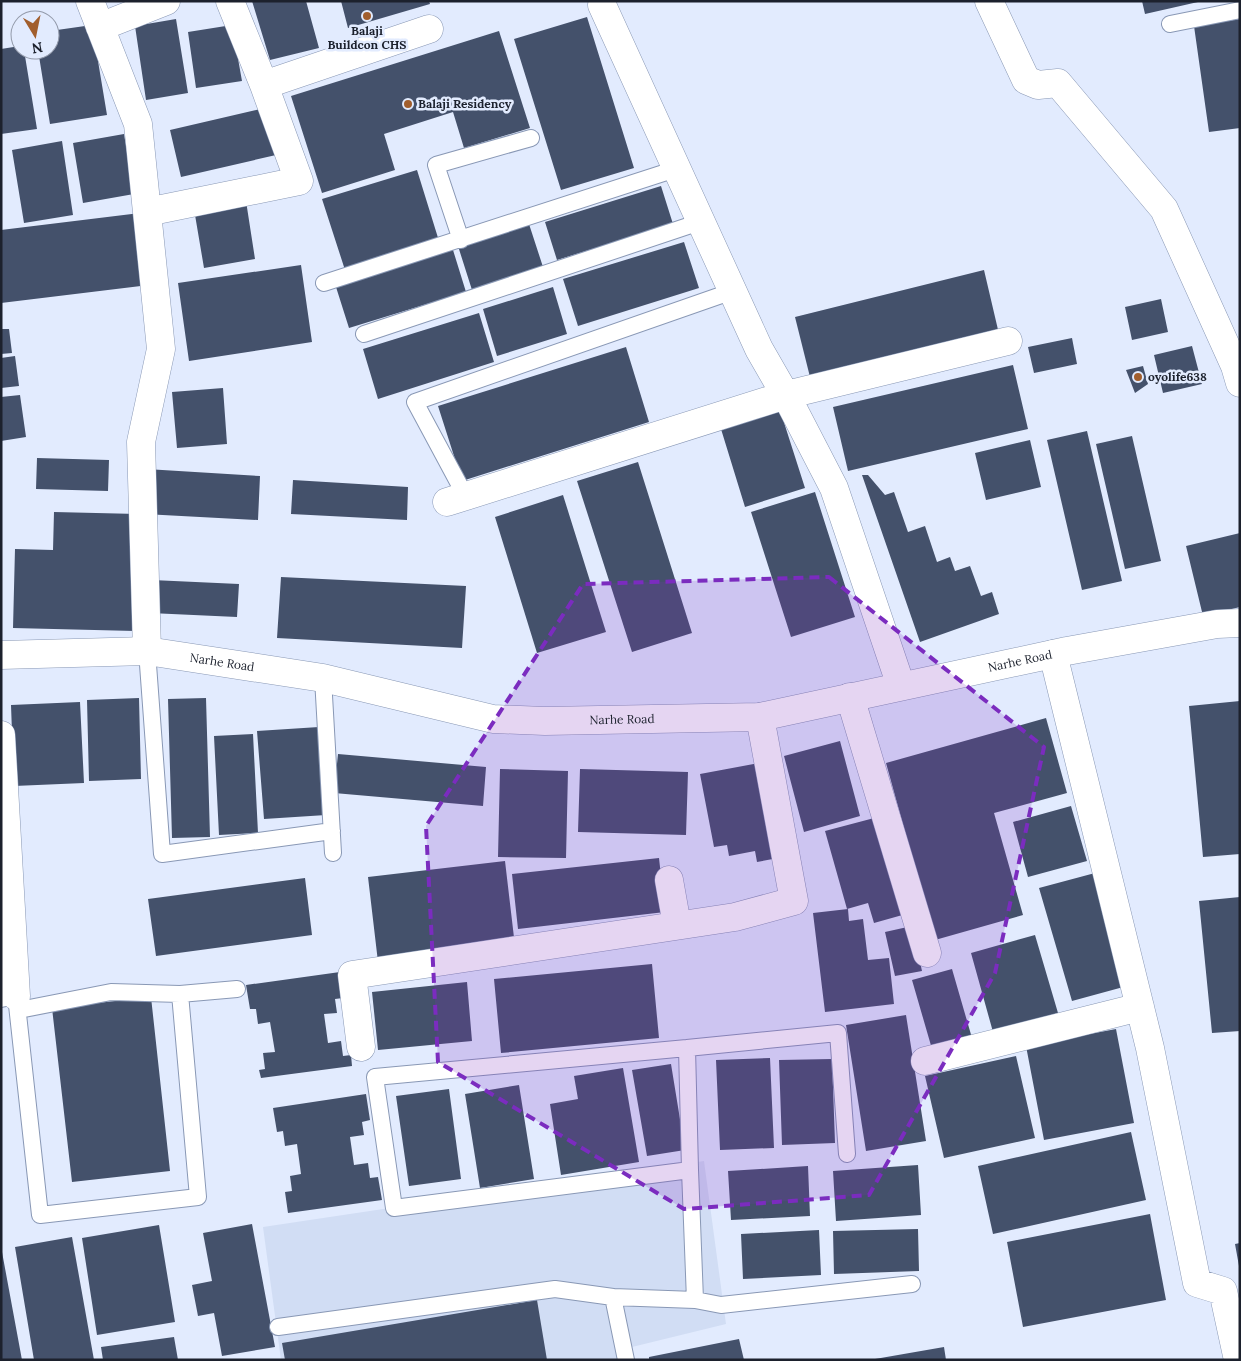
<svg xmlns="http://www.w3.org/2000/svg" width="1241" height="1361" font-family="Lora,serif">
	<rect width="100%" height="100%" fill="#e2ebfe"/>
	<!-- built -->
	<path fill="#d1ddf4" d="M704 1161 726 1324 632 1347 634 1360H281L263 1227Z"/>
	<!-- building -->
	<path fill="#44516b" d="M252 1H306L319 48 270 60Z
		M341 1H429L430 4 348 28Z
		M1142 1H1198V2L1145 14Z
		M587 17 634 168 561 190 514 39Z
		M176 19 188 93 146 100 135 26Z
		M1240 19V128L1209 132 1194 26Z
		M92 25 107 115 50 124 38 50H50V31Z
		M232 25 242 81 196 88 188 32Z
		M499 31 530 128 464 148 453 112 384 134 395 170 322 193 291 96Z
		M20 46V50H24L37 129 1 134V49Z
		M265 108 276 155 181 177 170 130Z
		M124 134 134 194 83 203 73 143Z
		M62 141 73 215 24 223 12 150Z
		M417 170 439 241 345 270 322 199Z
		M661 186 673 224 557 260 545 222Z
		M246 201 255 259 204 268 194 209Z
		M140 213 149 285 1 303V230Z
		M529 224 543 267 472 290 458 246Z
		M684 242 699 288 578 326 563 279Z
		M453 250 466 292 349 328 336 287Z
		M301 265 312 342 189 361 178 283Z
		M984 270 999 334 811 381 795 317Z
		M553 287 567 334 497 356 483 309Z
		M1161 299 1168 332 1132 340 1125 307Z
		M479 313 494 362 378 399 363 349Z
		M1 329H9L12 353 1 354Z
		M1072 338 1077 364 1034 373 1028 347Z
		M1192 346 1202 384 1163 393 1154 355Z
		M626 347 649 422 462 481 438 406Z
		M15 356 19 386 1 388V358Z
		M1013 365 1028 429 848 471 833 407Z
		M1143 366 1148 384 1135 393 1126 370Z
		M223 388 227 444 177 448 172 392Z
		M20 395 26 437 1 441V397Z
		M780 410 805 488 745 507 721 429Z
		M1087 431 1122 581 1082 590 1047 440Z
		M1132 436 1161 561 1125 569 1096 444Z
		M1030 440 1041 487 986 500 975 453Z
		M37 458 109 460 108 491 36 489Z
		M638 462 692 633 632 652 577 481Z
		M146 469 260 476 258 520 144 514Z
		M862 475H868L885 495 894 492 908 532 925 526 937 562 950 557 955 571 970 566 981 596 992 592 999 614 920 642Z
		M293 480 408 487 407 520 291 514Z
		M815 492 855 617 791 637 751 512Z
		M563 495 606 632 537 653 495 517Z
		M54 512 138 514 135 631 13 628 15 549 53 550Z
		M1240 533V607L1203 616 1186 546Z
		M281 577 466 586 462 648 277 638Z
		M152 580 239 584 237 617 150 613Z
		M139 698 141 779 89 781 87 700Z
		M206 698 210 837 172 838 168 699Z
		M1240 701V854L1203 857 1189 706Z
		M80 702 84 783 14 786 11 705Z
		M1046 718 1067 793 994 813 1023 915 935 940 886 763Z
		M319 727 326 815 264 819 257 731Z
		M253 734 258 833 219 835 214 736Z
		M840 741 860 816 804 832 784 756Z
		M338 754 486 767 483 806 334 793Z
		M759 763 778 858 757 862 755 851 729 856 727 845 714 847 700 774Z
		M500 769 568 771 566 858 498 857Z
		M580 769 688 772 686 835 578 832Z
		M1071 806 1087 861 1028 877 1013 822Z
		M878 817 906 914 874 923 868 903 847 909 825 831Z
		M659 858 665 912 518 929 512 874Z
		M505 861 515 946 378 962 368 877Z
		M1095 873 1127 986 1072 1001 1039 888Z
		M305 878 312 935 156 956 148 899Z
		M1240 897V1031L1212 1033 1199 901Z
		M848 909 849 921 863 919 868 960 889 958 894 1004 825 1012 813 913Z
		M912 926 922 971 895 976 885 932Z
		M1035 935 1058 1013 993 1032 971 953Z
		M652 964 659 1038 501 1053 494 979Z
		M952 969 972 1038 932 1049 912 980Z
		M340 972 343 998 335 999 337 1013 324 1014 328 1043 341 1041 343 1056 351 1055 352 1066 261 1078 259 1070 265 1069 263 1053 275 1052 270 1022 258 1024 256 1009H250L246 985Z
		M467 982 472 1041 378 1050 372 992Z
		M151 997 170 1171 72 1182 52 1008Z
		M906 1015 926 1141 866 1151 846 1025Z
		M1116 1029 1134 1123 1044 1140 1026 1046Z
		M1016 1056 1035 1138 944 1158 925 1076Z
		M770 1058 774 1148 720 1150 716 1060Z
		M832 1059 835 1143 782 1145 779 1060Z
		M671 1064 685 1150 647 1156 632 1070Z
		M623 1068 639 1162 561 1175 550 1104 578 1099 574 1076Z
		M519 1085 534 1179 480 1188 465 1094Z
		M449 1089 461 1179 409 1186 396 1096Z
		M366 1094 370 1120 362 1122 364 1135 350 1137 354 1165 368 1163 370 1178 378 1177 382 1200 288 1213 285 1192 292 1191 290 1176 301 1174 297 1144 285 1146 283 1131 277 1132 273 1108Z
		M1131 1132 1146 1200 993 1234 978 1166Z
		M918 1165 921 1215 836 1221 833 1171Z
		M808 1166 810 1216 731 1220 728 1171Z
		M1150 1214 1166 1300 1023 1327 1007 1242Z
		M252 1224 275 1347 222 1356 214 1313 198 1316 192 1285 212 1281 203 1233Z
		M159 1225 175 1322 97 1335 82 1238Z
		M918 1229 919 1271 834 1274 833 1231Z
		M819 1230 821 1275 743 1279 741 1234Z
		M72 1237 94 1360H34L15 1247Z
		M1240 1243V1266H1239L1235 1244Z
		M1 1252H2L22 1360H1Z
		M537 1300 547 1360H285L282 1343Z
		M174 1337 178 1360H103L101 1347Z
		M739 1339 744 1360H649V1357Z
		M944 1347 946 1360H875V1359Z"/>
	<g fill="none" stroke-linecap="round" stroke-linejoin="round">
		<defs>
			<path id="lane" d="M1170 24 1240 10
				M461 240 436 165 531 138
				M324 283 676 169
				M364 334 700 222
				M466 497 415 402 733 291
				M147 651 162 854 332 831
				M323 678 333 853
				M180 994 237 989
				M1 999 16 996 40 1215 198 1197 180 994 111 992 19 1010
				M687 1048 838 1033 847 1154
				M695 1300 721 1305 912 1284
				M278 1327 555 1289 613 1297
				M626 1360 613 1297 695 1300 690 1170 394 1208 375 1077 687 1048 690 1170"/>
			<path id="street" d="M90 1 138 124 161 349 141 442 147 651
				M230 1 264 85
				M989 1 1026 80 1038 85 1058 83 1164 209 1235 366 1240 383
				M602 5 759 349 790 403 834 488 901 686
				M100 27 166 1
				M147 212 299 181 264 85 429 29
				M447 502 786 395 1008 341
				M1053 654 1150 1048 1197 1283 1223 1291 1238 1360
				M850 697 927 953
				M1 735 16 996
				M669 880 677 925
				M361 1047 352 975 735 917 794 901 760 717
				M925 1061 1140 1007"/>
			<g id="secondary">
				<path id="s1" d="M1 655 147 651 323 678 493 719 545 721 760 717 1067 651 1217 624 1240 623"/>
			</g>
		</defs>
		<!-- lane casing -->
		<use href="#lane" stroke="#8998b5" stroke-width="18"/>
		<!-- street casing -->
		<use href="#street" stroke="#8998b5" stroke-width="29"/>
		<!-- secondary casing -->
		<use href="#secondary" stroke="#8998b5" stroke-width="29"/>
		<!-- lane -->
		<use href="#lane" stroke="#fff" stroke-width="16"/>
		<!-- street -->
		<use href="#street" stroke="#fff" stroke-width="28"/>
		<!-- secondary -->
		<use href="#secondary" stroke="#fff" stroke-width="28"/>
	</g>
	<!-- marked area -->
	<path fill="#7b2cbf" fill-opacity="0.2" stroke="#7b2cbf" stroke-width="4" stroke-dasharray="10 6" stroke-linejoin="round" d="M829 577 1044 747 995 973 869 1195 684 1209 438 1062 426 826 583 584Z"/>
	<!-- markers -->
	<g fill="#a15e2d" stroke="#e2ebfe" stroke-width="2">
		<circle cx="367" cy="16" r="5"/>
		<circle cx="408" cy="104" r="5"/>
		<circle cx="1138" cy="377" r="5"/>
	</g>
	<g text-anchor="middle" stroke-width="5" stroke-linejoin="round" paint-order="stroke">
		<!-- poi labels -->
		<g font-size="12" font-weight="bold" fill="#1c212d" stroke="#e2ebfe" text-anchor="start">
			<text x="367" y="35" text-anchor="middle">Balaji<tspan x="367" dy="14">Buildcon CHS</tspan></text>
			<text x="418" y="108">Balaji Residency</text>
			<text x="1148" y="381">oyolife638</text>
		</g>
		<!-- street labels -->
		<g font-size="12" fill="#1c212d" stroke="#e2ebfe">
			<text dy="4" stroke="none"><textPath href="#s1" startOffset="1032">Narhe Road</textPath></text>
			<text dy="4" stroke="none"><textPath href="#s1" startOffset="222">Narhe Road</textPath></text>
			<text dy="4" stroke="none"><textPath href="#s1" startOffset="628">Narhe Road</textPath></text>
		</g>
	</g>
	<!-- border -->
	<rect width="1241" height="1361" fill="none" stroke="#1c212d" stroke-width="5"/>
	<!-- north arrow -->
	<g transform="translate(35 35) rotate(170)"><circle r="24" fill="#e2ebfe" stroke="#939aaa"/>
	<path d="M0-4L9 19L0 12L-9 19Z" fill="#a15e2d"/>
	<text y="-8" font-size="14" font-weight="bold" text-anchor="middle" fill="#1c212d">N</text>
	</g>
</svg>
